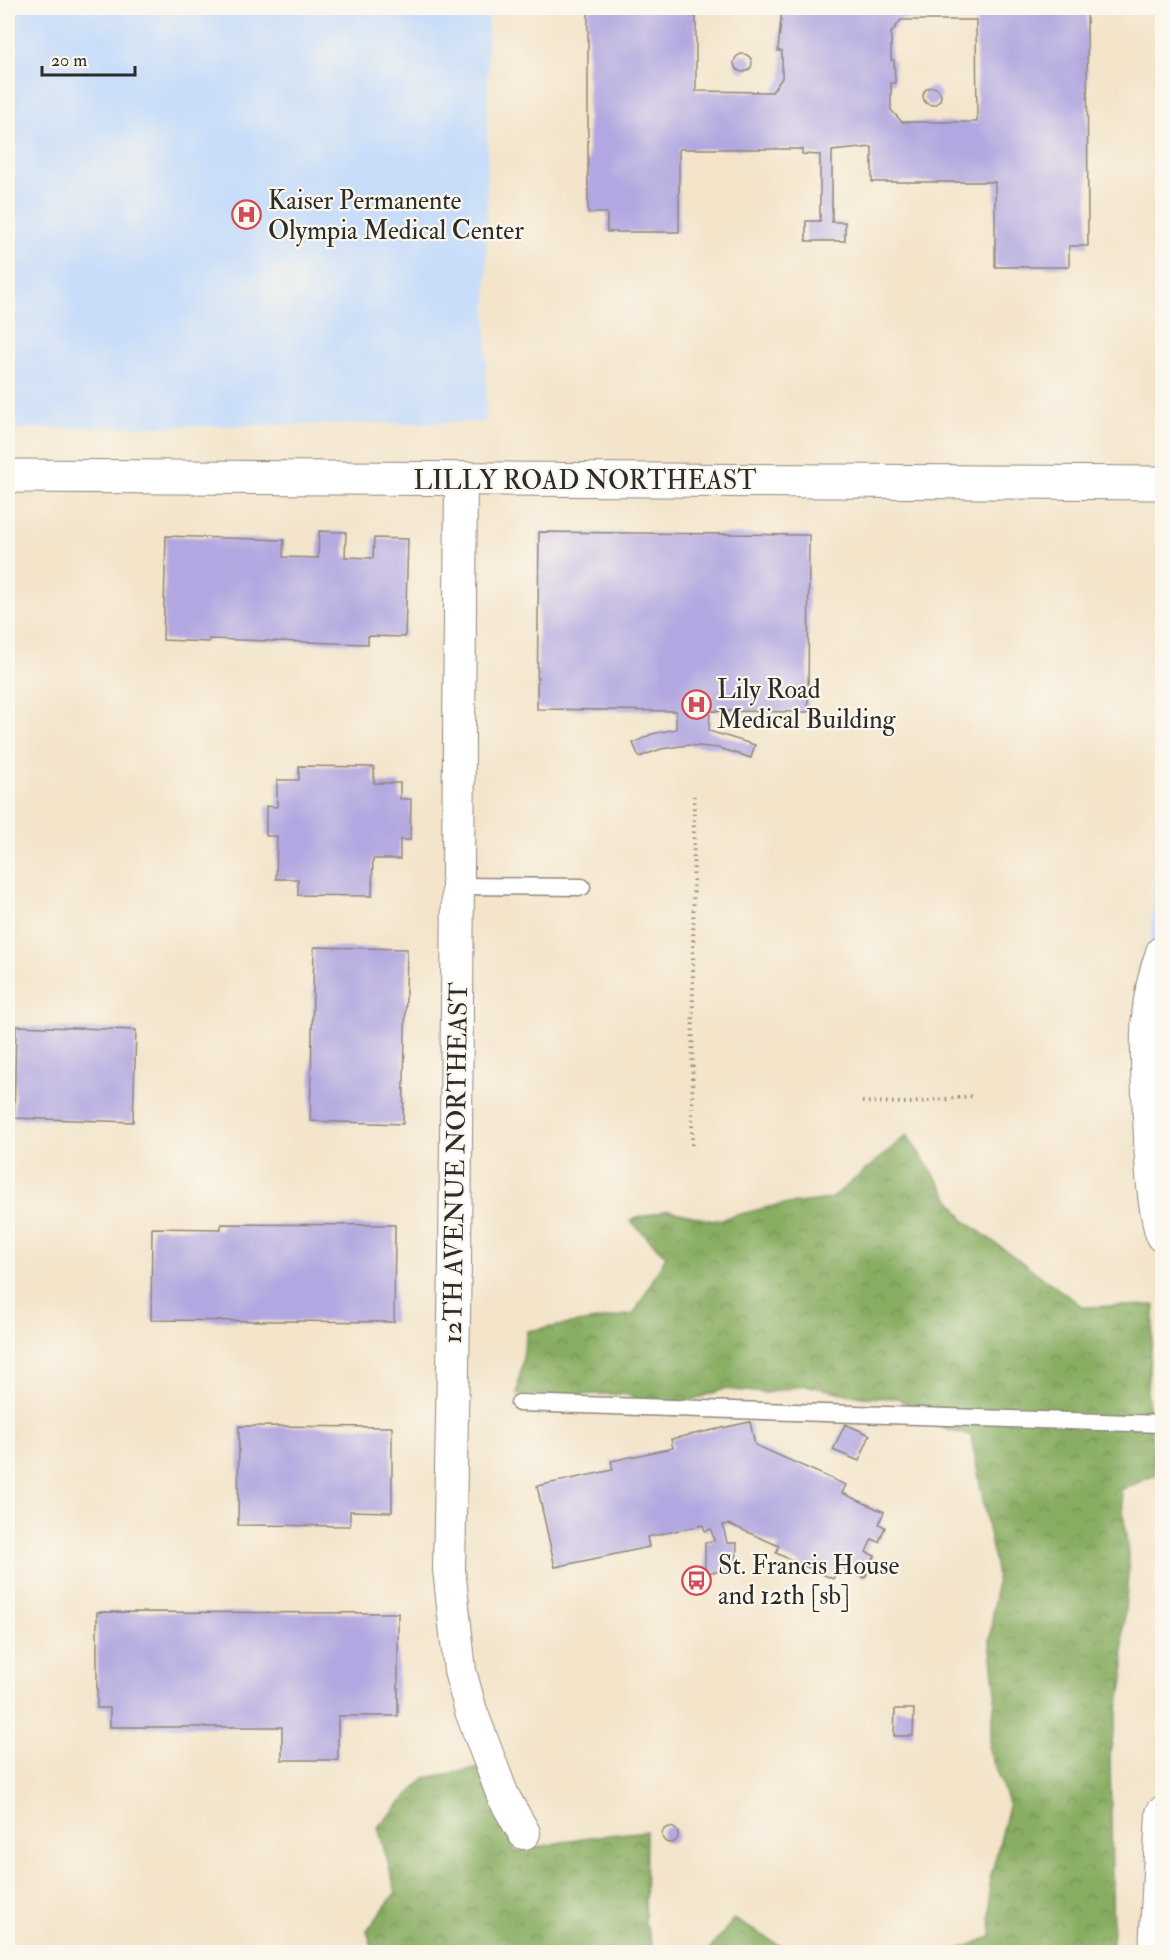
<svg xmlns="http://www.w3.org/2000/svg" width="1170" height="1960" font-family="'IM FELL Double Pica',serif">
	<defs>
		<pattern id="forest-crowns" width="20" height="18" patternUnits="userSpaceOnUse" patternTransform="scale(1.5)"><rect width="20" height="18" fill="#88ad62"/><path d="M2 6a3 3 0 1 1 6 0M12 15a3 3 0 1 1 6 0" fill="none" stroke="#6f8d51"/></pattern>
	</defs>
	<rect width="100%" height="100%" fill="#fbf7ec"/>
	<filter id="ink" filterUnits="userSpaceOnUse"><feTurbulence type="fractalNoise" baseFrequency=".0167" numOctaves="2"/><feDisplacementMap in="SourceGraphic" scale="12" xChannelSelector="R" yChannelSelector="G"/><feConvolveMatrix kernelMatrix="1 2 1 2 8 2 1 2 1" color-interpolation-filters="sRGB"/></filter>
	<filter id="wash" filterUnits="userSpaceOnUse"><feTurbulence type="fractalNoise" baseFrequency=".008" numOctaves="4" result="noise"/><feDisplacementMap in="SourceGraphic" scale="24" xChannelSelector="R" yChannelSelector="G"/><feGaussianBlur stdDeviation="1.35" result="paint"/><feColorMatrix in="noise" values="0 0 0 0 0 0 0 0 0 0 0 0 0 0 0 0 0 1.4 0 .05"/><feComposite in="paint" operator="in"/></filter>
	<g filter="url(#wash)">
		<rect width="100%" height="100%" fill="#f3e4ca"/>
		<!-- built -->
		<path fill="#c7ddf9" d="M8 8H488L486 422 8 429Z
			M1162 737V1236L1145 1046Z"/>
		<!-- forest -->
		<path fill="url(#forest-crowns)" stroke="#5a6c46" stroke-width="1.5" d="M907 1135 964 1220 1083 1307 1155 1305 1147 1390 1155 1475 1121 1490 1129 1564 1123 1631 1124 1675 1110 1753 1113 1952H952L991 1937 989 1884 1009 1806 989 1750 996 1691 990 1641 997 1576 971 1435 947 1430 898 1398 862 1397 805 1385 766 1393 724 1389 669 1408 623 1394 517 1395 527 1331 634 1314 666 1256 630 1220 668 1210 713 1221 773 1206 831 1199Z
			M479 1768 516 1852 582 1838 646 1831 645 1922 654 1952H374L367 1931 396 1892 378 1827 425 1778Z
			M734 1919 791 1952H708Z"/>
		<g id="blocks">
			<!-- building -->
			<path fill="#b2a7e0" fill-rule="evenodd" d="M588 8H696V91L772 92 782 78V51H778L782 8H1087L1088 246H1069V267H995V182H872V147L832 151V222H845V241H806V221H820V155L802 154V149H679V232H607V213H588ZM901 20H976L977 122H902L891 110V83H895L894 60H891V33Z
				M734 63a9 9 0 1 1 18 0a9 9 0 1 1-18 0Z
				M923 96a9 9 0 1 1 18 0a9 9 0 1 1-18 0Z
				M319 531 346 532 345 557 373 558 374 538 408 539 405 637 368 636V644L209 639V642L163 640 166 536 284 540 283 557 318 558Z
				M539 532 809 535 808 712 710 711 709 731 755 745 751 758 719 748 687 745 661 749 639 757 633 743 652 734 676 729V711L537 709Z
				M299 766 374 767V783H400V799H411L410 840H400V859H373L372 896 298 895V879H276L277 836H266V806L277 807V780H299Z
				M314 947 407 949 403 1124 310 1121Z
				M16 1026 136 1030 133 1122 14 1118Z
				M221 1224 395 1225 394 1322 151 1320 152 1228 221 1229Z
				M750 1422 755 1445 846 1485 842 1493 884 1512 879 1524 885 1527 879 1542 872 1539 866 1552 875 1556 865 1578 839 1566 833 1579 776 1553 779 1546 729 1524 723 1525 727 1543H737L736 1572H705V1543L714 1541 711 1529 705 1531 703 1525 647 1537 649 1547 555 1567 537 1486 613 1470 611 1461 673 1448 671 1439Z
				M845 1424 870 1435 859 1461 833 1450Z
				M239 1426 392 1427V1512L350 1511V1526L238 1525Z
				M97 1612 398 1613V1716H338V1760H282V1727H110V1708H97Z
				M895 1709H914L913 1736H894Z
				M662 1835a8 8 0 1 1 16 0a8 8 0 1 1-16 0Z"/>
		</g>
	</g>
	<g filter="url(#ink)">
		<use href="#blocks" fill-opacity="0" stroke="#8f887a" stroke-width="1.5"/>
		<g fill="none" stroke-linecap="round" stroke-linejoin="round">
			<defs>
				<path id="service" d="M457 886 582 887
					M519 1403 1162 1424"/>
				<path id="minor" d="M461 479 455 1264 449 1569 460 1671 471 1711 503 1796 524 1833
					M1162 952C1141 1011 1147 1056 1149 1117 1151 1157 1151 1197 1162 1236
					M1155 1952 1162 1813"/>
				<path id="tertiary" d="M8 476 1162 483"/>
			</defs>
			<!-- service casing -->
			<use href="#service" stroke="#8f887a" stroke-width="19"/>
			<!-- minor casing -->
			<use href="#minor" stroke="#8f887a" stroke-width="34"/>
			<!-- tertiary casing -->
			<use href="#tertiary" stroke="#8f887a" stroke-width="35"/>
			<!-- path -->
			<path stroke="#8f887a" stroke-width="4" stroke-dasharray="1.5 4.5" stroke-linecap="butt" d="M862 1102 909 1103 973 1096
				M692 1145 694 796"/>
			<!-- service -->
			<use href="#service" stroke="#fff" stroke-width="16"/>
			<!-- minor -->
			<use href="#minor" stroke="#fff" stroke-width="32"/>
			<!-- tertiary -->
			<use href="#tertiary" stroke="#fff" stroke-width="33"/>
		</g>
	</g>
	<!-- icons -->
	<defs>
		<symbol id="hospital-ring" viewBox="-11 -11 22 22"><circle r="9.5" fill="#fbf7ec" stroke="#d1495b" stroke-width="1.5"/><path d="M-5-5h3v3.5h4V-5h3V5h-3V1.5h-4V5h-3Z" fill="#d1495b"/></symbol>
		<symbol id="bus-ring" viewBox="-11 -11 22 22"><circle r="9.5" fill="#fbf7ec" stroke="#d1495b" stroke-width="1.5"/><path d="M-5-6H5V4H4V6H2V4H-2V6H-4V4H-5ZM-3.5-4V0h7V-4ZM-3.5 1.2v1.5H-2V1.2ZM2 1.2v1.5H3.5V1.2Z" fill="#d1495b"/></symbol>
	</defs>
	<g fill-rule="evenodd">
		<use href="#hospital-ring" x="230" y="198" width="33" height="33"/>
		<use href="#hospital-ring" x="680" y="688" width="33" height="33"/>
		<use href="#bus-ring" x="680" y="1564" width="33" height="33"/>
	</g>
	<g text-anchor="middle" stroke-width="4.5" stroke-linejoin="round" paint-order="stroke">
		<!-- poi labels -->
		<g font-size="26" fill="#2b2b2b" stroke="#fbf7ec" text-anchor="start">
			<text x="268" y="209">Kaiser Permanente<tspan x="268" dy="30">Olympia Medical Center</tspan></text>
			<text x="717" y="698">Lily Road<tspan x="717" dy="30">Medical Building</tspan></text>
			<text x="718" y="1574">St. Francis House<tspan x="718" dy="30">and 12th [sb]</tspan></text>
		</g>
		<!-- street labels -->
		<g font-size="26" fill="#2b2b2b" stroke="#fbf7ec">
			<text x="585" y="489">LILLY ROAD NORTHEAST</text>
			<text transform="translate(455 1163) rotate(-89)" y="9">12TH AVENUE NORTHEAST</text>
		</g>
	</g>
	<!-- margin -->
	<rect width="1170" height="1960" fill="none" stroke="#fbf7ec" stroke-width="30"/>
	<!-- scale -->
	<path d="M42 66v9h93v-9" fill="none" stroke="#2b2b2b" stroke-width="3"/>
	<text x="51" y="66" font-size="18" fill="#2b2b2b" stroke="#fbf7ec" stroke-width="4.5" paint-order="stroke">20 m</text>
</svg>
